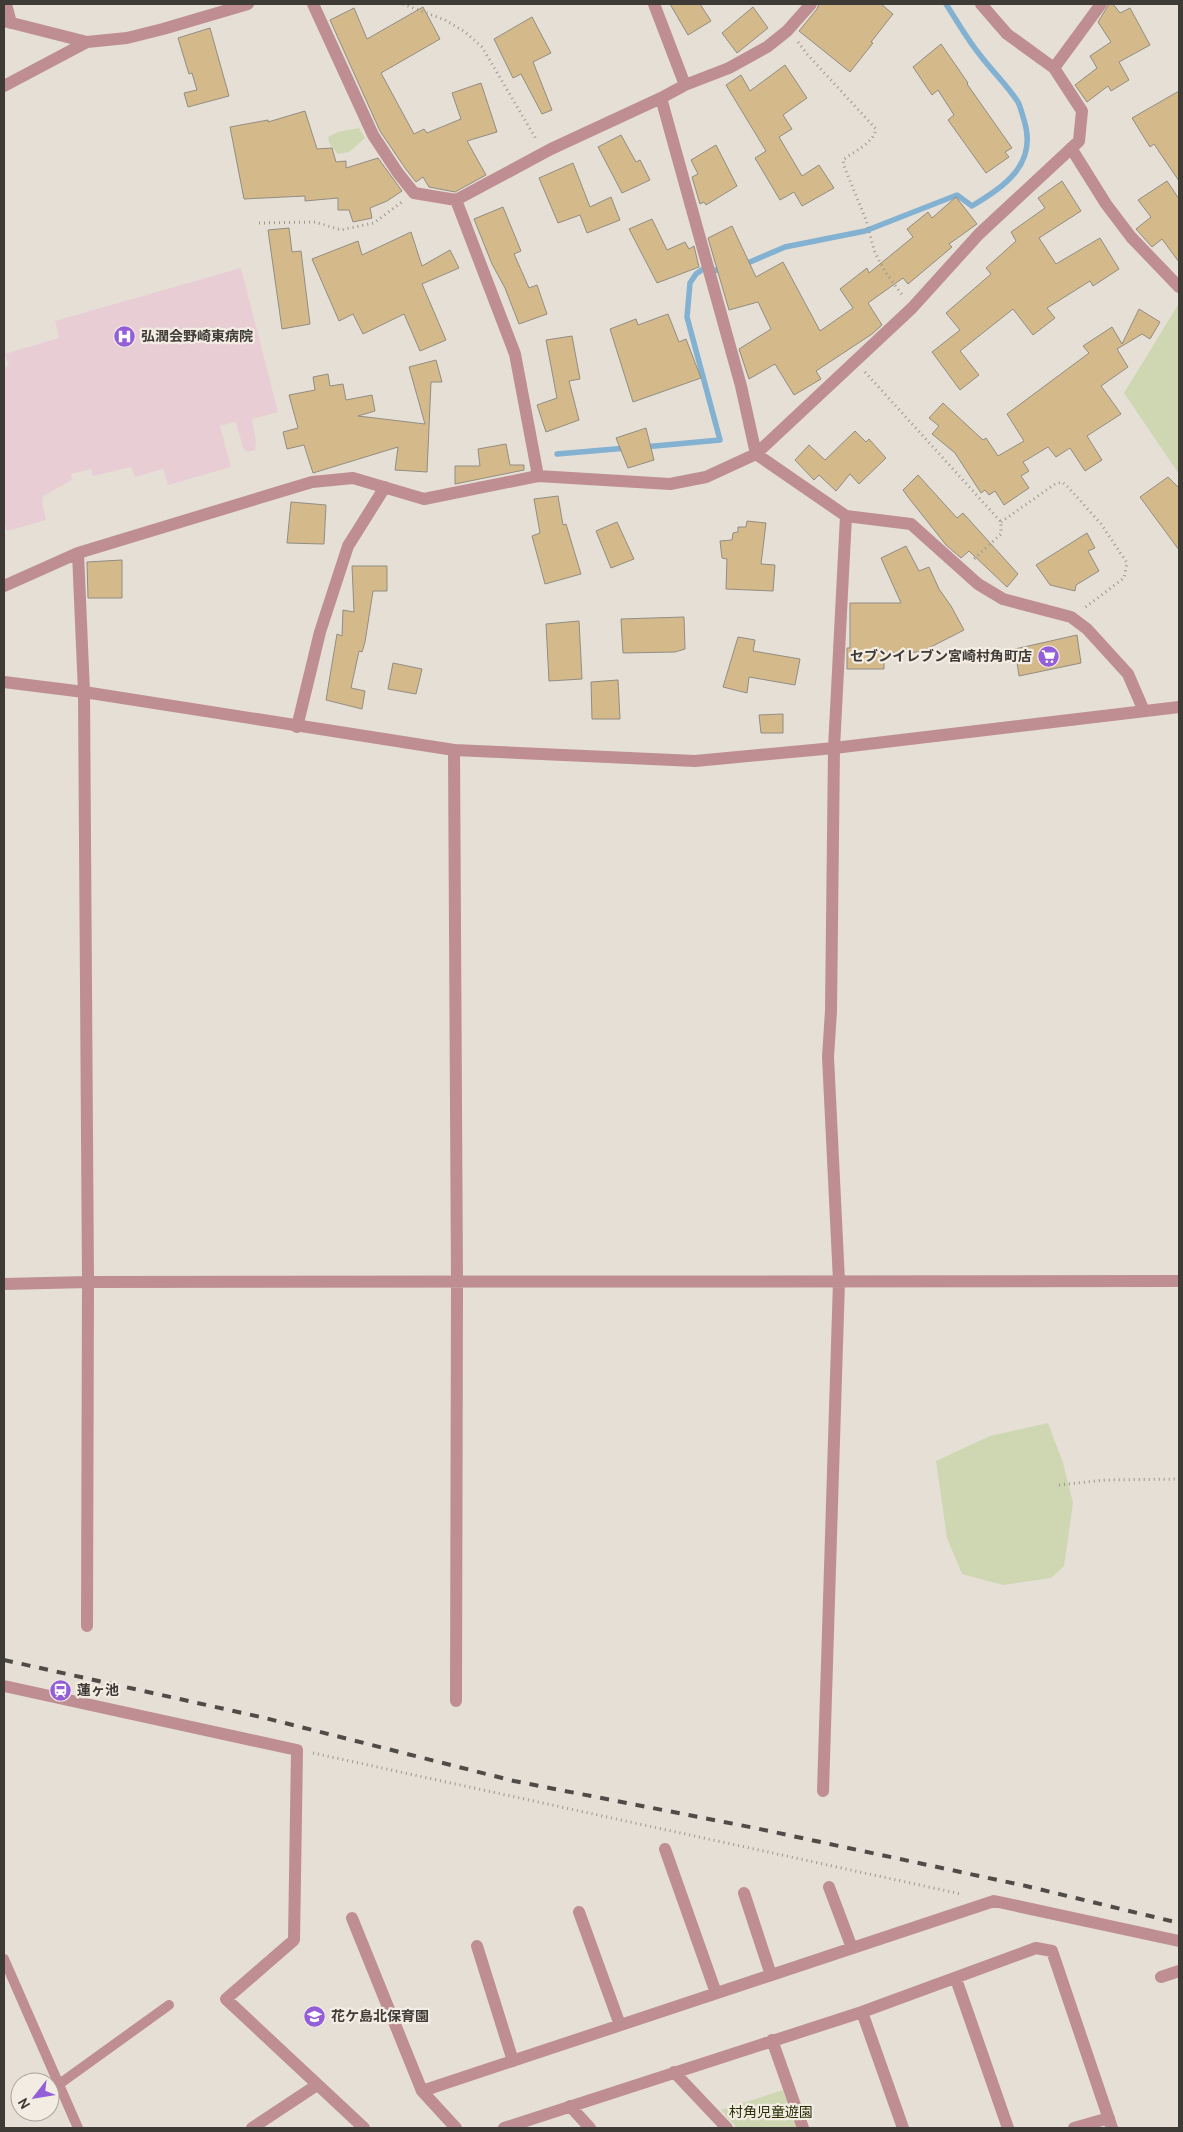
<svg xmlns="http://www.w3.org/2000/svg" width="1183" height="2132" font-family="Cabin,'Noto Sans JP',sans-serif">
	<rect width="100%" height="100%" fill="#e5dfd5"/>
	<!-- medical -->
	<path fill="#e8ced4" d="M241 268 278 412 252 419 256 441 255 450 248 452 243 448 236 422 220 426 231 467 168 485 163 469 135 477 131 467 93 476 91 469 71 474 72 480 43 496 42 503 46 520 7 531 4 520V368L9 366 5 354 59 338 55 321Z"/>
	<!-- green -->
	<path fill="#ced7b2" d="M359 128 365 138 349 152 338 154 330 145 328 137 338 132Z
		M1178 305H1179V474L1124 393Z
		M1048 1423 1063 1463 1073 1503 1064 1566 1051 1578 1003 1585 962 1574 947 1538 936 1461 990 1436Z
		M783 2090 797 2128H737L721 2110Z"/>
	<g fill="none" stroke-linecap="round" stroke-linejoin="round">
		<!-- stream -->
		<path stroke="#83b1d2" stroke-width="5.5" d="M743 265 785 247 865 231 957 195 972 206C1005 186 1038 164 1024 120 1022 114 1021 108 1018 102 1007 85 992 71 980 55 967 39 957 21 946 4
			M644 447 720 440 687 317 690 283 696 274 703 269 725 271
			M557 454 627 448"/>
	</g>
	<!-- building -->
	<path fill="#d4b98b" stroke="#928d83" d="M670 4H700L711 21 688 35Z
		M819 4H881L893 14 871 42 873 43 850 72 799 31 817 9Z
		M1109 4H1113L1120 13 1130 8 1150 45 1119 62 1129 80 1111 91 1108 86 1087 102 1075 85 1097 68 1090 56 1111 42 1098 22Z
		M423 7 440 39 381 73 414 134 424 129 427 133 461 119 452 93 481 83 497 132 467 141 486 175 455 192 429 187 423 177 416 182 405 168 380 131 330 20 354 8 367 39Z
		M753 7 768 28 737 53 722 33Z
		M532 17 551 53 533 62 552 110 542 114 521 74 513 78 494 39Z
		M210 28 229 96 188 107 184 93 197 90 192 73 189 74 178 38Z
		M941 44 968 83 967 84 1012 148 1005 152 1009 157 986 173 948 120 954 115 938 90 932 95 913 67Z
		M785 65 807 98 783 115 792 129 779 137 802 176 819 165 834 188 802 206 794 192 780 200 755 158 766 151 726 85 741 75 750 91Z
		M1179 91V181L1154 144 1150 147 1132 118Z
		M305 111 317 149 332 148 336 162 346 161V168L378 158 402 191 387 201 370 208 372 218 353 222 349 210H338V198L305 201V196L244 199 230 127 268 120V122Z
		M621 135 636 162 640 160 650 180 622 193 598 147Z
		M716 145 737 186 706 205 704 202 700 204 692 177 698 174 691 160Z
		M573 163 590 207 611 197 620 220 587 233 580 215 558 223 539 178Z
		M1062 181 1081 211 1039 238 1056 264 1100 238 1119 269 1093 286 1090 281 1047 308 1055 318 1033 335 1013 309 960 351 979 375 960 390 932 352 960 330 946 313 991 274 986 268 1016 241 1011 232 1045 208 1038 198Z
		M1167 181 1179 199V262L1162 239 1152 247 1136 229 1151 217 1138 200Z
		M956 197 977 224 949 244 952 247 908 284 903 278 868 303 882 325 872 334 816 371 821 379 794 395 775 364 749 379 739 349 771 329 758 302 729 310 708 238 732 226 756 277 783 262 820 331 853 308 840 289 867 268 869 273 913 237 907 229 928 212 932 218Z
		M503 207 521 251 514 254 529 288 537 285 547 314 519 324 505 288 492 264 474 219Z
		M652 219 667 250 685 242 689 249 694 246 699 267 657 283 629 229Z
		M289 228 292 252 301 251 310 324 282 329 268 230Z
		M411 232 422 266 450 250 459 268 422 284 446 340 420 351 404 314 363 334 353 314 339 321 312 259 358 241 362 255Z
		M1139 309 1160 322 1150 339 1142 334 1117 349 1128 367 1101 386 1121 414 1087 436 1102 460 1085 471 1070 448 1056 457 1048 447 1023 462 1029 471 1021 476 1029 488 1004 505 995 491 989 495 985 490 981 493 955 453 932 434 939 426 929 418 943 403 983 440 986 438 998 456 1024 441 1007 414 1089 353 1083 346 1112 327 1122 344Z
		M668 314 679 342 686 339 701 378 633 402 610 329 636 319 638 325Z
		M572 336 580 379 569 381 579 420 546 432 537 405 557 398 546 340Z
		M436 360 442 382H431L427 472 395 470 398 447 313 473 304 445 287 449 283 432 298 428 289 395 315 390 313 377 328 374 330 386 343 384 346 400 372 395 375 411 358 416 425 424 409 367Z
		M646 428 654 460 628 468 616 438Z
		M855 431 866 442 869 439 886 458 859 484 850 474 836 491 819 475 814 480 795 460 809 445 825 460Z
		M506 444 510 465H524V470L455 484V466H480L478 449Z
		M918 475 957 518 963 513 1018 574 1007 587 969 551 961 558 946 545 908 497 903 490Z
		M1168 477 1179 488V550L1140 497Z
		M558 496 563 525 566 524 581 574 545 584 532 536 540 533 534 499Z
		M291 502 326 505 324 544 287 543Z
		M747 521 766 523 761 564 775 565 773 591 726 589 727 559 722 558 720 541 732 540 733 533 738 532V527H746Z
		M617 522 634 559 611 568 596 531Z
		M1087 533 1095 548 1088 551 1099 571 1076 585 1075 591 1050 585 1036 565Z
		M906 546 919 571 929 567 939 589 951 606 964 630 921 652 884 653V669H847V648H850V603H901L881 558Z
		M122 560V598H88L87 562Z
		M352 566H387V591H373L365 642 362 652 359 651 351 688 365 691 362 709 326 700 337 634 342 636 343 610 354 612Z
		M684 617 685 649 675 652 623 653 621 619Z
		M579 621 582 679 549 681 546 624Z
		M1077 635 1081 663 1019 676 1015 649Z
		M738 637 755 640 753 651 800 659 795 685 749 677 747 693 723 687Z
		M393 663 422 669 416 694 388 689Z
		M618 680 620 719H592L591 682Z
		M783 714V733H761L759 715Z"/>
	<g fill="none" stroke-linecap="round" stroke-linejoin="round">
		<!-- path -->
		<path stroke="#9d9891" stroke-width="3" stroke-dasharray="1 4" stroke-linecap="butt" d="M403 4 445 20 465 32 482 47 536 139
			M798 42 807 54 876 129C873 144 854 151 843 160L844 166 866 220 875 253 886 273 903 296
			M259 223 315 222 341 230 374 223 402 202
			M865 372 1001 522V534L974 559
			M1001 522 1055 484 1062 482 1068 487 1101 524 1127 563 1124 578 1083 609
			M1059 1485 1105 1480 1179 1479
			M313 1753 961 1894"/>
		<!-- service -->
		<path stroke="#be8e92" stroke-width="10" d="M4 1959 78 2128
			M58 2085 169 2005"/>
		<!-- minor -->
		<path stroke="#be8e92" stroke-width="12" d="M6 4 11 23
			M313 4 373 135 398 173 414 193 456 200 551 149 661 98 685 85 729 68 767 47 787 31 811 4
			M654 4 685 85
			M4 21 87 42 127 38 163 29 248 4
			M1054 68 1101 4
			M4 86 87 42
			M661 98 741 386 756 454 846 516 911 524 978 584 1003 599 1071 617 1087 629 1128 674 1144 711
			M1071 148 1106 204 1131 237 1179 287
			M456 200 515 354 538 476
			M4 586 78 553
			M297 727 320 632 348 546 385 487
			M454 750 457 1283 456 1701
			M4 1284 88 1282 1179 1281
			M87 1626 88 1282 84 692 78 553 312 482 353 478 424 499 538 476 670 484 706 477 756 454 912 308 979 234 1079 141 1082 111 1054 68 1007 34 981 4
			M4 1686 297 1750 294 1940 226 1999 364 2128
			M823 1791 839 1281 828 1057 831 1011 834 748 846 516
			M665 1849 716 1993
			M829 1887 852 1948
			M744 1893 771 1975
			M579 1912 620 2025
			M352 1918 422 2091 456 2128
			M477 1946 513 2061
			M1161 1977 1179 1971
			M956 1979 1008 2128
			M862 2012 903 2128
			M772 2040 803 2128
			M674 2072 727 2128
			M422 2091 994 1901 1179 1941
			M570 2106 590 2128
			M504 2128 862 2012 1036 1948 1052 1951 1112 2128
			M1074 2128 1109 2118"/>
		<!-- tertiary -->
		<path stroke="#be8e92" stroke-width="12" d="M4 682 84 692 454 750 695 761 834 748 1179 707
			M252 2128 317 2085"/>
		<!-- rail -->
		<path stroke="#4f4c47" stroke-width="4" stroke-dasharray="9 9" stroke-linecap="butt" d="M4 1660 265 1718 514 1781 755 1828 1026 1886 1179 1923"/>
	</g>
	<!-- icons -->
	<defs>
		<symbol id="hospital-disc" viewBox="-11 -11 22 22"><circle r="9.5" fill="#935ed7" stroke="#f2ece2"/><path d="M-5-5h3v3.5h4V-5h3V5h-3V1.5h-4V5h-3Z" fill="#fff"/></symbol>
		<symbol id="supermarket-disc" viewBox="-11 -11 22 22"><circle r="9.5" fill="#935ed7" stroke="#f2ece2"/><path d="M-6-5.5h2.5l.6 2H6L4.5 2H-2.5L-4.4-4H-6ZM-1.5 3.2a1.3 1.3 0 1 0 .1 0ZM3 3.2a1.3 1.3 0 1 0 .1 0Z" fill="#fff"/></symbol>
		<symbol id="station-disc" viewBox="-11 -11 22 22"><circle r="9.5" fill="#935ed7" stroke="#f2ece2"/><path d="M-3-6H3Q5-6 5-4V2Q5 4 3 4L4.5 6H3L1.5 4h-3L-3 6H-4.5L-3 4Q-5 4-5 2V-4Q-5-6-3-6ZM-3.5-4v3h7v-3ZM-3.5 1v1.5H-2V1ZM2 1v1.5H3.5V1Z" fill="#fff"/></symbol>
		<symbol id="school-disc" viewBox="-11 -11 22 22"><circle r="9.5" fill="#935ed7" stroke="#f2ece2"/><path d="M0-5L7-2L0 1L-7-2ZM-4 1L0 2.5L4 1V4Q0 6-4 4Z" fill="#fff"/></symbol>
	</defs>
	<g fill-rule="evenodd">
		<use href="#hospital-disc" x="112" y="324" width="25" height="25"/>
		<use href="#supermarket-disc" x="1036" y="644" width="25" height="25"/>
		<use href="#station-disc" x="48" y="1678" width="25" height="25"/>
		<use href="#school-disc" x="302" y="2004" width="25" height="25"/>
	</g>
	<g text-anchor="middle" stroke-width="4.5" stroke-linejoin="round" paint-order="stroke">
		<!-- poi labels -->
		<g font-size="14" font-weight="bold" fill="#3e3b37" stroke="#f2ece2" text-anchor="start">
			<text x="141" y="341">弘潤会野崎東病院</text>
			<text x="1032" y="661" text-anchor="end">セブンイレブン宮崎村角町店</text>
			<text x="77" y="1695">蓮ヶ池</text>
			<text x="331" y="2021">花ケ島北保育園</text>
		</g>
		<!-- park labels -->
		<g font-size="14" fill="#293008" stroke="#f2ece2">
			<text x="771" y="2117">村角児童遊園</text>
		</g>
	</g>
	<!-- border -->
	<rect width="1183" height="2132" fill="none" stroke="#3e3b37" stroke-width="10"/>
	<!-- north arrow -->
	<g transform="translate(35 2097) rotate(239)"><circle r="24" fill="#f2ece2" stroke="#aaa59e"/>
	<path d="M0-4L9 19L0 12L-9 19Z" fill="#935ed7"/>
	<text y="-8" font-size="14" font-weight="bold" text-anchor="middle" fill="#3e3b37">N</text>
	</g>
</svg>
